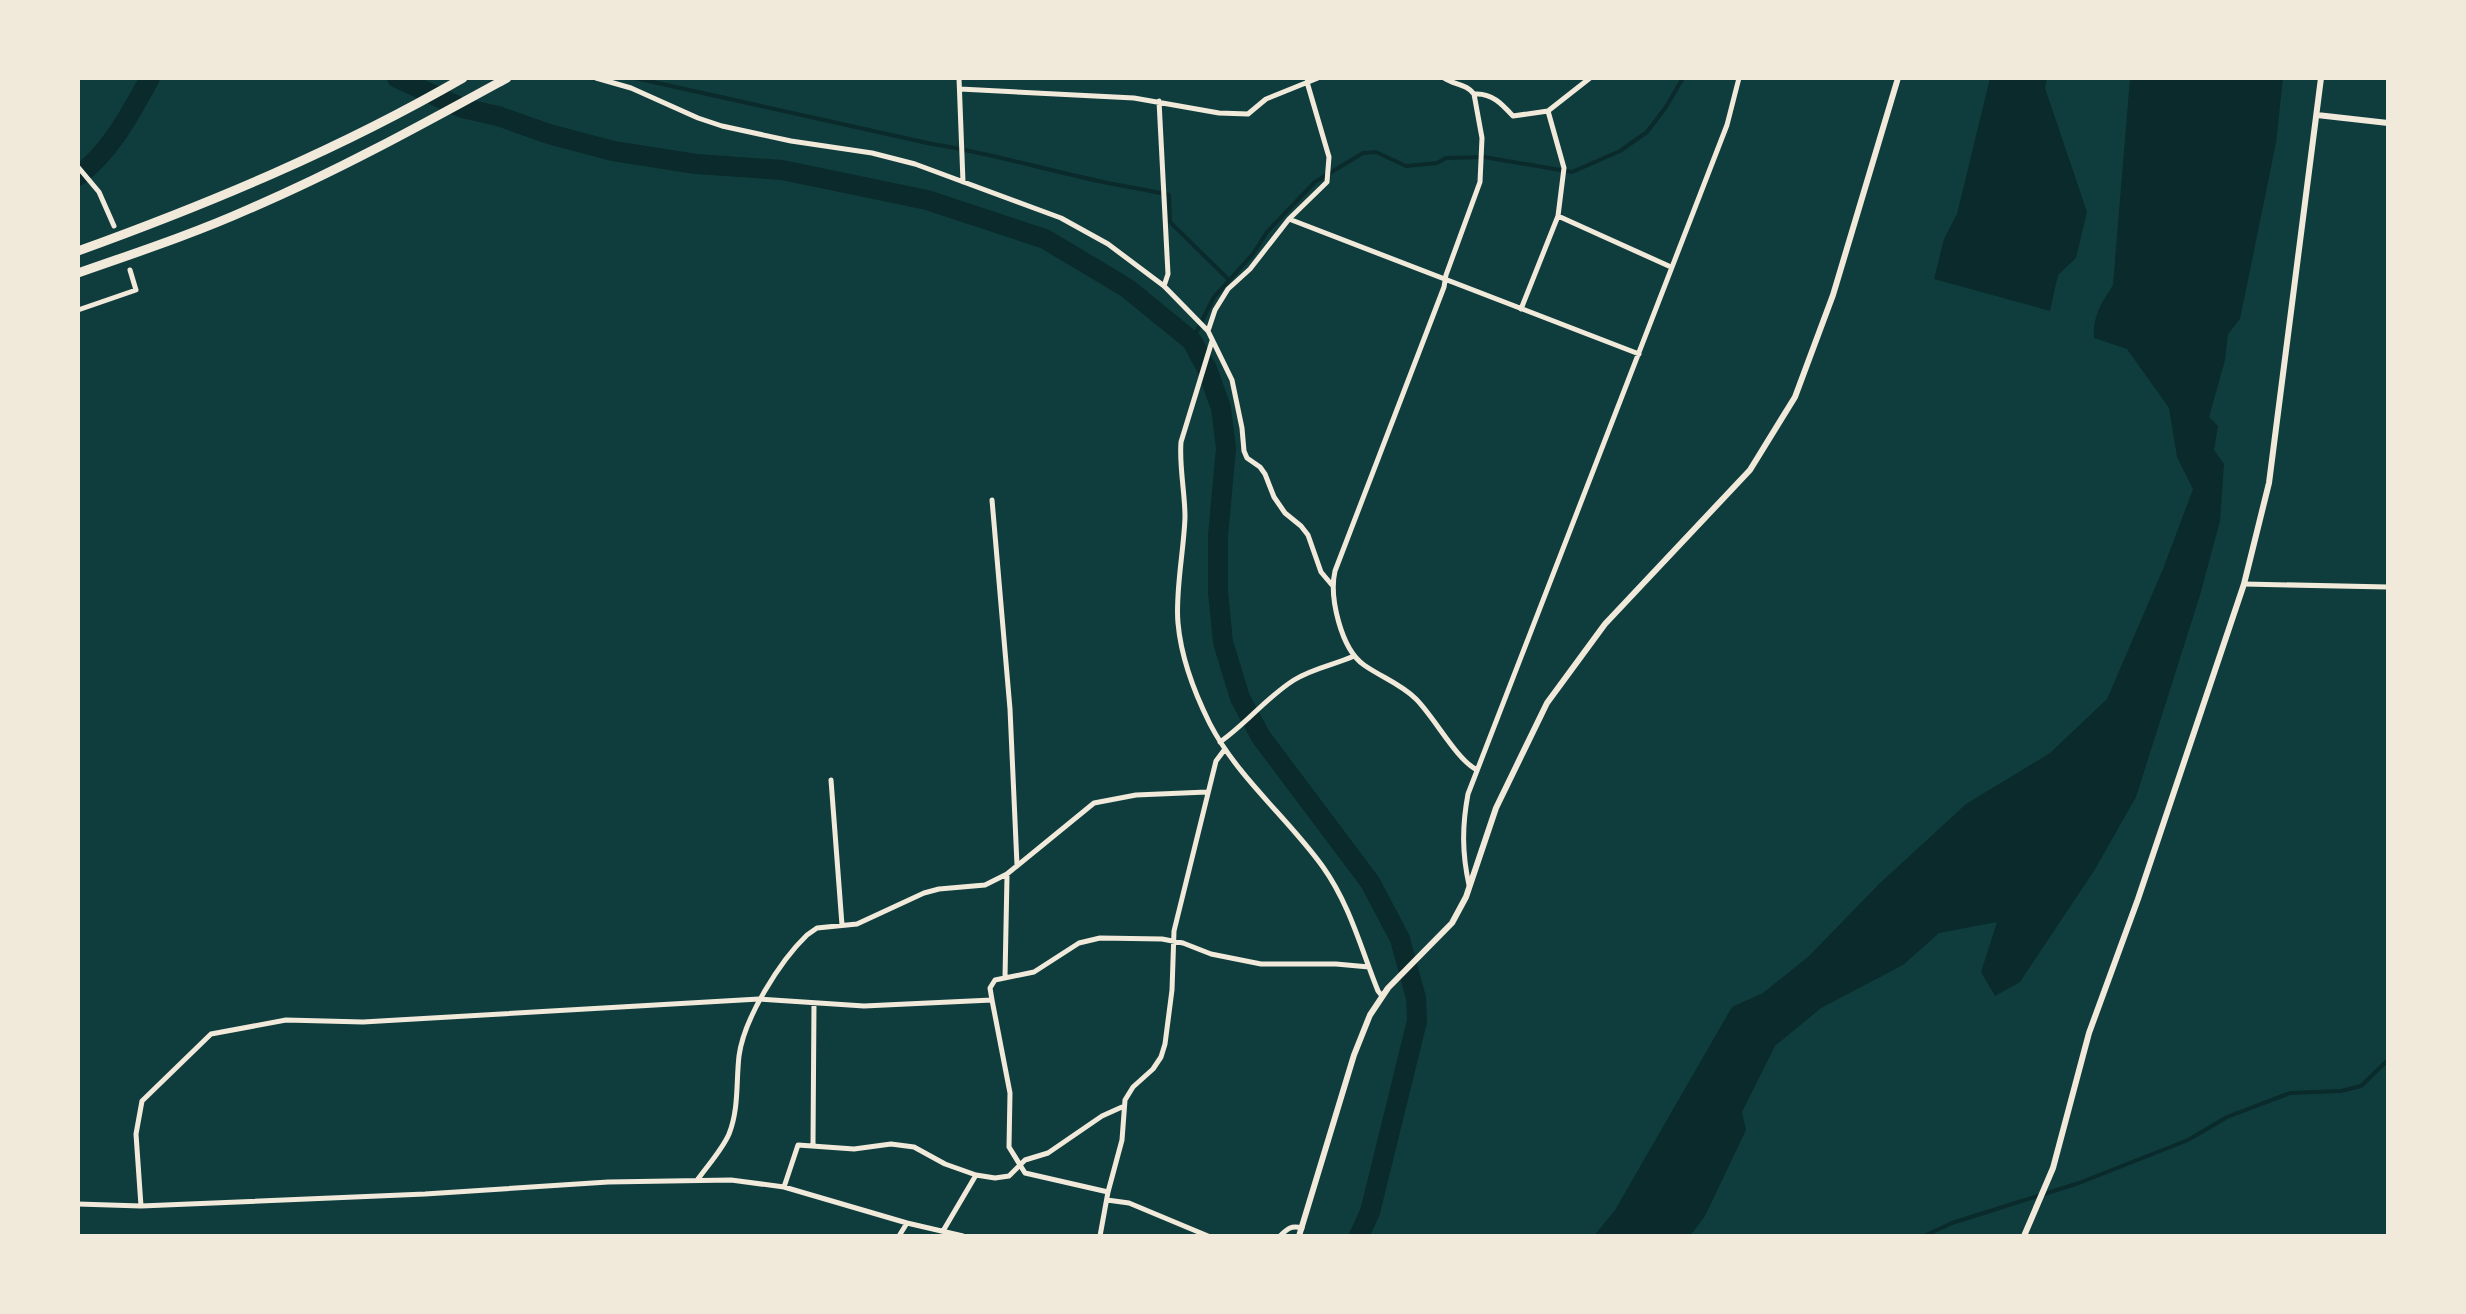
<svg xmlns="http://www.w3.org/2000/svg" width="2466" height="1314" font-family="'Titillium Web',sans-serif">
	<rect width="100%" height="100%" fill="#0f3d3e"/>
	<!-- water -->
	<path fill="#0a2a2b" d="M1990 78H2047L2045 88 2087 212 2076 258 2058 275 2050 311 1934 279 1944 239 1957 214Z
		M2130 78H2283L2276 143 2240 319 2228 334 2225 360 2209 417 2218 426 2214 450 2224 464 2220 521 2200 595 2136 797 2094 871 2020 982 1995 996 1981 972 1997 922 1939 933 1903 965 1821 1008 1775 1046 1742 1112 1746 1130 1705 1216 1690 1236H1594L1615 1210 1732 1007 1763 993 1809 956 1879 884 1966 804 2050 753 2107 699 2163 569 2193 489 2177 457 2169 408 2127 349 2094 338C2092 317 2102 302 2113 285Z"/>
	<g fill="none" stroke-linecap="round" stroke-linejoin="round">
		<!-- stream -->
		<path stroke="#0a2a2b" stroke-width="4" d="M635 78 932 144C991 153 1049 171 1108 183 1128 187 1148 190 1169 195L1170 222 1229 280
			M1192 341 1214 297 1253 254 1267 232 1315 182 1363 153 1376 152 1406 166 1437 163 1446 158 1484 157 1572 172 1620 151 1647 132 1666 107 1683 78
			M1924 1236 1952 1223 2079 1183 2188 1140 2227 1117 2290 1093 2341 1091 2361 1086 2388 1060"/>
		<!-- river -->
		<path stroke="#0a2a2b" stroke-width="20" d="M397 78 462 108 498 116 549 134 613 151 696 164 782 170 927 200 1045 239 1127 288 1192 341 1207 369 1221 408 1226 448 1218 536V592L1223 642 1240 698 1261 737 1370 882 1400 939 1416 998 1417 1021 1370 1212 1359 1236
			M78 176C111 151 130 114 150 78"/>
		<!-- minor -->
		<path stroke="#f1e9da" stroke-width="5" d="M596 78 631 88 698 118 722 126 791 141 872 153 915 164 1061 218 1108 244 1164 286 1208 331 1232 380 1242 428 1244 451 1247 458 1260 467 1265 474 1274 497 1285 513 1301 526 1308 535 1321 572 1332 585
			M959 78 963 182
			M1444 78C1454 85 1467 84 1474 94L1482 138 1480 182 1446 275 1444 287 1335 571C1329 597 1341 649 1364 665 1381 677 1401 684 1416 699 1435 718 1456 759 1477 770
			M1590 78 1548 111 1564 168 1558 216 1671 267
			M960 89 1134 98 1219 113 1248 114 1266 99 1318 78
			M1475 94C1492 93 1502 104 1513 116L1548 111
			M1159 101 1168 274 1164 286
			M78 167 99 192 114 226
			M1289 219 1639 354
			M1521 309 1558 216
			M78 310 136 290 130 270
			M1208 331 1215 310 1228 289 1250 269 1289 219 1327 182 1329 157 1307 82
			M1212 341 1181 442C1179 466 1185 492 1185 517 1184 550 1175 592 1178 623 1181 657 1195 694 1210 724 1238 778 1288 818 1323 867 1350 905 1361 949 1378 991L1382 996
			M992 500 1010 709 1017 865
			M2244 584 2388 587
			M1220 742C1247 723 1267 697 1294 680 1313 668 1334 665 1354 656
			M831 780 842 925
			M1469 885C1462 853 1462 826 1468 794L1727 125 1739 78
			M1005 977 1007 876
			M992 1000 1010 1093 1009 1147 1025 1173 1108 1192
			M813 1145 814 1003
			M698 1179C708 1165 722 1150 729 1134 739 1109 736 1082 739 1056 744 1018 780 961 807 935L817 928 857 924 924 893 939 889 985 885 1007 874 1094 803 1136 795 1207 792
			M784 1187 798 1145 854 1149 891 1144 914 1147 945 1164 976 1175 995 1178 1009 1176 1025 1160 1048 1153 1102 1116 1122 1107
			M1107 1200 1129 1203 1208 1236
			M78 1204 141 1206 425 1194 608 1182 731 1180 784 1187 907 1223 963 1236
			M141 1206 136 1134 142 1101 211 1034 286 1020 363 1022 759 999 864 1006 992 1000 990 988 995 980 1034 972 1079 943 1100 938 1162 939 1183 943 1211 954 1261 964H1336L1369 967
			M943 1231 976 1175
			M899 1236 907 1223
			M1100 1236 1108 1192 1122 1140 1125 1100 1133 1087 1153 1069 1161 1057 1165 1044 1172 990 1174 931 1216 761 1225 749
			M1280 1236C1287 1229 1291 1225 1302 1228"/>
		<!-- tertiary -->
		<path stroke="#f1e9da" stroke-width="6" d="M2317 115 2388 123
			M2024 1236 2053 1168 2089 1033 2138 899 2244 584 2269 483 2321 78"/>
		<!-- secondary -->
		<path stroke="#f1e9da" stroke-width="6" d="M1299 1236 1354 1055 1370 1015 1388 988 1452 923 1466 897 1496 808 1547 703 1605 624 1750 470 1795 397 1833 295 1898 78"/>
		<!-- motorway -->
		<path stroke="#f1e9da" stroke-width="9" d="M78 251C211 203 340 149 463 78
			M78 273C135 253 193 234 249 209 338 171 423 124 507 78"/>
	</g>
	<!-- border -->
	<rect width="2466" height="1314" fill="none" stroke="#f1e9da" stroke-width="160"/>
</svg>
